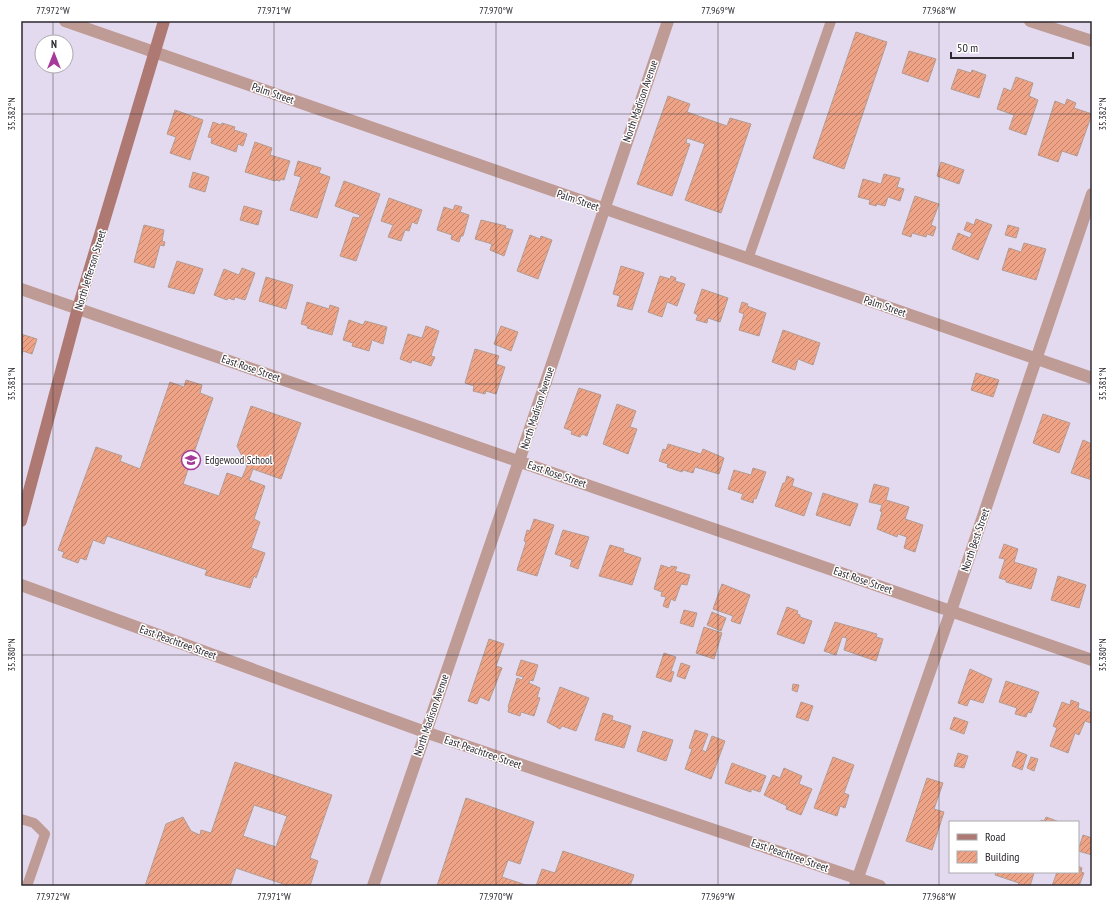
<svg xmlns="http://www.w3.org/2000/svg" width="1113" height="907" font-family="'PT Sans Narrow',sans-serif">
	<defs>
		<pattern id="building-hatch" width="6" height="6" patternUnits="userSpaceOnUse"><rect width="6" height="6" fill="#eea386"/><path d="M-1 1l2-2M0 6l6-6M5 7l2-2" fill="none" stroke="#c1856e"/></pattern>
	</defs>
	<rect width="100%" height="100%" fill="#e4daef"/>
	<!-- building -->
	<path fill="url(#building-hatch)" stroke="#b29c93" fill-rule="evenodd" d="M856 32 887 42 844 169 813 158Z
		M909 51 936 59 928 82 902 73Z
		M958 69 971 73 972 70 986 75 979 98 951 89Z
		M1016 77 1033 83 1029 96 1038 100 1026 135 1009 129 1014 115 997 109 1004 88 1011 91Z
		M668 96 690 104 687 112 727 126 730 118 751 124 721 213 685 200 705 144 687 138 686 143 690 144 672 196 637 184Z
		M1067 99 1076 103 1074 108 1092 114 1077 156 1062 151 1058 162 1038 155 1055 101 1065 105Z
		M175 110 203 120 190 160 170 153 176 137 167 134Z
		M213 122 221 125 222 123 235 127 234 130 247 134 243 146 238 144 236 152 211 143 212 138 208 137Z
		M255 142 272 148 270 155 290 161 284 180 280 179V181L275 180V181L245 172Z
		M298 161 321 168 319 173 330 177 317 218 290 210 301 177 294 175Z
		M941 162 964 170 959 184 937 176Z
		M193 172 209 177 205 192 189 187Z
		M884 174 900 178 897 187 904 189 900 201 888 197 885 206 877 204 876 206 869 204 870 200 858 197 863 179 881 184Z
		M344 181 380 194 356 261 340 256 353 217 359 218 360 215 335 206Z
		M915 196 939 204 931 225 936 227 933 236 927 234 926 237 912 233 911 237 902 234Z
		M389 198 422 210 417 224 412 222 409 231 405 230 401 241 388 237 393 225 381 221Z
		M455 205 462 207 460 212 469 215 463 236H461L459 242 451 239 452 235 437 230 444 207 453 210Z
		M244 206 262 211 258 225 240 220Z
		M976 219 992 225 978 260 952 249 958 233 970 238 972 233 964 230 967 222 974 225Z
		M481 220 506 226 505 228 513 230 504 256 490 250 492 244 475 239Z
		M144 225 164 230 162 241 165 242 164 246 160 245 154 268 134 262Z
		M1008 225 1019 228 1016 238 1005 235Z
		M530 235 540 239 541 236 552 240 538 279 517 271Z
		M1024 243 1046 249 1036 280 1002 270 1009 248 1021 252Z
		M177 261 203 269 194 294 168 287Z
		M621 266 644 273 632 310 617 306 620 296 613 294Z
		M242 268 255 273 245 300 235 297 234 300 228 298 227 300 214 295 224 269 239 275Z
		M660 276 670 279 671 276 676 278 675 281 685 284 677 306 667 302 662 317 648 312Z
		M266 277 293 285 286 309 259 301Z
		M702 289 728 298 720 322 708 318 707 323 696 320 698 315 694 313Z
		M307 302 329 309 330 305 339 308 332 335 307 328 308 326 301 324Z
		M742 302 748 304 747 306 766 313 759 336 739 330 744 314 739 312Z
		M349 320 363 325 365 321 387 327 383 344 372 340 369 351 352 346 353 343 343 340Z
		M426 326 439 331 431 356 435 357 431 366 412 360 411 363 400 359 408 334 422 338Z
		M501 326 518 332 511 351 494 344Z
		M783 330 820 343 813 365 798 359 795 370 772 362Z
		M21 334 37 339 32 354 23 351 21 358Z
		M475 349 499 356 496 364 505 367 496 394 486 391 485 394 473 391 474 386 465 383Z
		M976 373 999 380 993 397 971 390Z
		M186 380 202 385 200 393 213 398 183 484 219 496 227 473 242 478 247 466 237 446 251 406 301 423 281 479 253 469 249 480 265 486 254 519 260 522 251 548 265 553 256 578 254 576 250 588 205 575 207 570 107 536 104 544 93 540 86 560 80 558 78 563 62 557 64 552 58 550 96 447 122 456 120 461 140 469 170 382 184 387Z
		M579 388 601 395 587 436 582 434 580 437 571 434 572 431 564 428Z
		M617 404 636 411 630 427 637 429 628 454 603 444Z
		M1043 414 1070 423 1059 453 1033 443Z
		M1083 440 1092 444V480L1071 473Z
		M668 444 701 454 703 449 724 458 719 474 695 467 693 473 683 470 682 472 667 467 668 464 659 461 663 449 666 450Z
		M753 468 766 472 756 499 754 498 753 503 741 499 743 494 728 489 734 470 751 475Z
		M787 476 794 479 792 486 812 493 804 516 775 506 783 483H785Z
		M874 484 889 488 886 500 909 507 905 519 923 525 915 552 904 548 907 537 898 534 897 537 877 529 882 512 880 511 882 505 869 502Z
		M823 493 858 504 850 526 816 515Z
		M534 519 554 525 537 576 517 570 526 542 524 541 527 530 530 531Z
		M563 530 589 537 578 569 570 566 572 560 555 554Z
		M1004 544 1018 549 1014 562 1037 569 1031 589 1006 582V580L999 578 1005 559 999 558Z
		M610 545 624 549 623 552 641 558 632 585 599 576Z
		M661 565 670 568 671 566 677 567 675 571 690 575 687 585 681 584 675 601 671 599 668 608 663 606 666 597 661 596 662 592 654 589Z
		M1058 576 1086 585 1079 608 1051 600Z
		M722 584 750 595 740 624 731 621 733 616 713 609Z
		M787 607 798 611 797 614 800 615V617L812 621 804 644 777 634Z
		M684 610 697 613 693 627 680 623Z
		M712 612 726 618 721 631 707 625Z
		M835 622 877 634 876 637 883 639 876 661 844 650 847 638 842 637 836 655 824 651Z
		M704 627 722 633 714 659 696 653Z
		M489 639 504 644 496 666 502 668 489 701 480 697 477 704 468 701Z
		M664 653 676 657 671 671 674 672 671 682 656 677Z
		M521 660 538 665 533 681 530 680 529 683 540 688 537 697 540 698 534 716 521 712 520 716 508 712 509 707H508L517 678 522 680 523 677 516 675Z
		M681 663 690 666 685 679 677 676Z
		M970 669 992 679 983 703 970 699 967 706 958 703Z
		M1006 681 1039 692 1031 713 1028 712 1026 717 1015 714 1017 708 999 702Z
		M793 684 799 685 797 692 792 690Z
		M560 687 589 698 576 731 562 726 560 729 547 722Z
		M1071 700 1079 703 1078 708 1092 713V719L1091 723 1085 721 1079 735 1075 733 1068 753 1050 746 1057 728 1053 726 1062 702 1070 705Z
		M801 702 813 706 808 721 796 717Z
		M603 713 613 716 612 720 631 726 624 748 595 740Z
		M954 717 968 722 964 734 950 729Z
		M695 730 708 734 702 750 706 752 712 736 725 741 711 779 685 769 692 749 689 748Z
		M643 731 673 740 666 761 637 751Z
		M1017 751 1027 755 1022 770 1012 766Z
		M958 753 968 756 964 768 954 766Z
		M833 757 854 765 844 793 849 795 845 808 840 806 837 816 814 808Z
		M1031 757 1038 759 1034 771 1027 768Z
		M235 762 332 795 310 858 318 861 310 886H289L236 868 230 886H145L166 824 183 817 191 831 200 835 201 830 211 833ZM254 805 287 816 276 847 243 836Z
		M732 763 766 776 760 792 751 789V792L725 783Z
		M784 768 802 776 799 784 812 789 801 815 786 809 787 806 764 795 773 775 780 778Z
		M927 778 943 783 934 809 944 812 932 850 906 841Z
		M466 798 534 822 520 864 508 860 502 877 529 886H437Z
		M1046 817 1057 821V822H1041V820L1044 821Z
		M1083 835 1092 838V855L1078 851Z
		M563 851 634 875 630 886H536L542 869 555 873Z
		M1078 866 1082 868 1081 872 1084 873 1079 886H1052L1057 872H1078Z
		M996 872H1032L1034 873 1030 886H1020L1018 885 1019 883 995 875Z"/>
	<g fill="none" stroke-linecap="round" stroke-linejoin="round">
		<!-- lane -->
		<path stroke="#bf9b96" stroke-width="10" d="M748 259 831 21
			M21 819 34 823 45 834 27 886"/>
		<!-- street -->
		<path stroke="#bf9b96" stroke-width="12" d="M65 21 1092 378
			M1030 21 1092 41
			M21 289 1092 660
			M21 585 425 732 880 886
			M373 886 519 461 668 21
			M855 886 951 611 1092 194"/>
		<!-- secondary -->
		<path stroke="#ae7973" stroke-width="12" d="M21 521 78 308 164 21"/>
	</g>
	<!-- ticks -->
	<path fill="none" stroke="#2b282f" stroke-width="1" stroke-opacity="0.45" d="M53 21V42M274 21V886M496 21V886M718 21V886M939 21V886M53 66V886M21 114H1092M21 384H1092M21 655H1092"/>
	<!-- icons -->
	<defs>
		<symbol id="school-ring" viewBox="-11 -11 22 22"><circle r="9.5" fill="#fff" stroke="#a63a9a" stroke-width="1.5"/><path d="M0-5L7-2L0 1L-7-2ZM-4 1L0 2.5L4 1V4Q0 6-4 4Z" fill="#a63a9a"/></symbol>
	</defs>
	<g fill-rule="evenodd">
		<use href="#school-ring" x="180" y="449" width="22" height="22"/>
	</g>
	<g text-anchor="middle" stroke-width="3" stroke-linejoin="round" paint-order="stroke">
		<!-- street labels -->
		<g font-size="11" fill="#2b282f" stroke="#fff">
			<text transform="translate(273 93) rotate(19)" y="4">Palm Street</text>
			<text transform="translate(640 101) rotate(-71)" y="4">North Madison Avenue</text>
			<text transform="translate(578 200) rotate(19)" y="4">Palm Street</text>
			<text transform="translate(90 270) rotate(-73)" y="4">North Jefferson Street</text>
			<text transform="translate(885 306) rotate(19)" y="4">Palm Street</text>
			<text transform="translate(251 368) rotate(19)" y="4">East Rose Street</text>
			<text transform="translate(537 408) rotate(-72)" y="4">North Madison Avenue</text>
			<text transform="translate(557 474) rotate(19)" y="4">East Rose Street</text>
			<text transform="translate(975 540) rotate(-71)" y="4">North Best Street</text>
			<text transform="translate(863 580) rotate(19)" y="4">East Rose Street</text>
			<text transform="translate(178 642) rotate(20)" y="4">East Peachtree Street</text>
			<text transform="translate(431 715) rotate(-71)" y="4">North Madison Avenue</text>
			<text transform="translate(483 752) rotate(19)" y="4">East Peachtree Street</text>
			<text transform="translate(790 855) rotate(19)" y="4">East Peachtree Street</text>
		</g>
		<!-- poi labels -->
		<g font-size="11" fill="#2b282f" stroke="#fff" text-anchor="start">
			<text x="205" y="464">Edgewood School</text>
		</g>
	</g>
	<!-- border -->
	<rect width="1113" height="907" fill="none" stroke="#ffffff" stroke-width="44"/>
	<!-- legend -->
	<rect x="949" y="821" width="130" height="52" fill="#ffffff" stroke="#aaa9ac"/>
	<rect x="957" y="834" width="20" height="6" fill="#ae7973" stroke="#aaa9ac"/>
	<text x="985" y="841" font-size="12" fill="#2b282f">Road</text>
	<rect x="957" y="851" width="20" height="12" fill="url(#building-hatch)" stroke="#aaa9ac"/>
	<text x="985" y="861" font-size="12" fill="#2b282f">Building</text>
	<!-- north arrow -->
	<g transform="translate(54 54)"><circle r="19" fill="#ffffff" stroke="#aaa9ac"/>
	<path d="M0-3L7 15L0 10L-7 15Z" fill="#a63a9a"/>
	<text y="-6" font-size="11" font-weight="bold" text-anchor="middle" fill="#2b282f">N</text>
	</g>
	<!-- scale -->
	<path d="M951 52v6h122v-6" fill="none" stroke="#2b282f" stroke-width="2"/>
	<text x="957" y="52" font-size="12" fill="#2b282f" stroke="#ffffff" stroke-width="3" paint-order="stroke">50 m</text>
	<rect x="22" y="22" width="1069" height="863" fill="none" stroke="#2b282f" stroke-width="1.5"/>
	<g font-size="10" text-anchor="middle" fill="#2b282f">
		<text x="53" y="14">77.972°W</text>
		<text x="274" y="14">77.971°W</text>
		<text x="496" y="14">77.970°W</text>
		<text x="718" y="14">77.969°W</text>
		<text x="939" y="14">77.968°W</text>
		<text transform="translate(11 114) rotate(-90)" y="4">35.382°N</text>
		<text transform="translate(1102 114) rotate(-90)" y="4">35.382°N</text>
		<text transform="translate(11 384) rotate(-90)" y="4">35.381°N</text>
		<text transform="translate(1102 384) rotate(-90)" y="4">35.381°N</text>
		<text transform="translate(11 655) rotate(-90)" y="4">35.380°N</text>
		<text transform="translate(1102 655) rotate(-90)" y="4">35.380°N</text>
		<text x="53" y="900">77.972°W</text>
		<text x="274" y="900">77.971°W</text>
		<text x="496" y="900">77.970°W</text>
		<text x="718" y="900">77.969°W</text>
		<text x="939" y="900">77.968°W</text>
	</g>
</svg>
